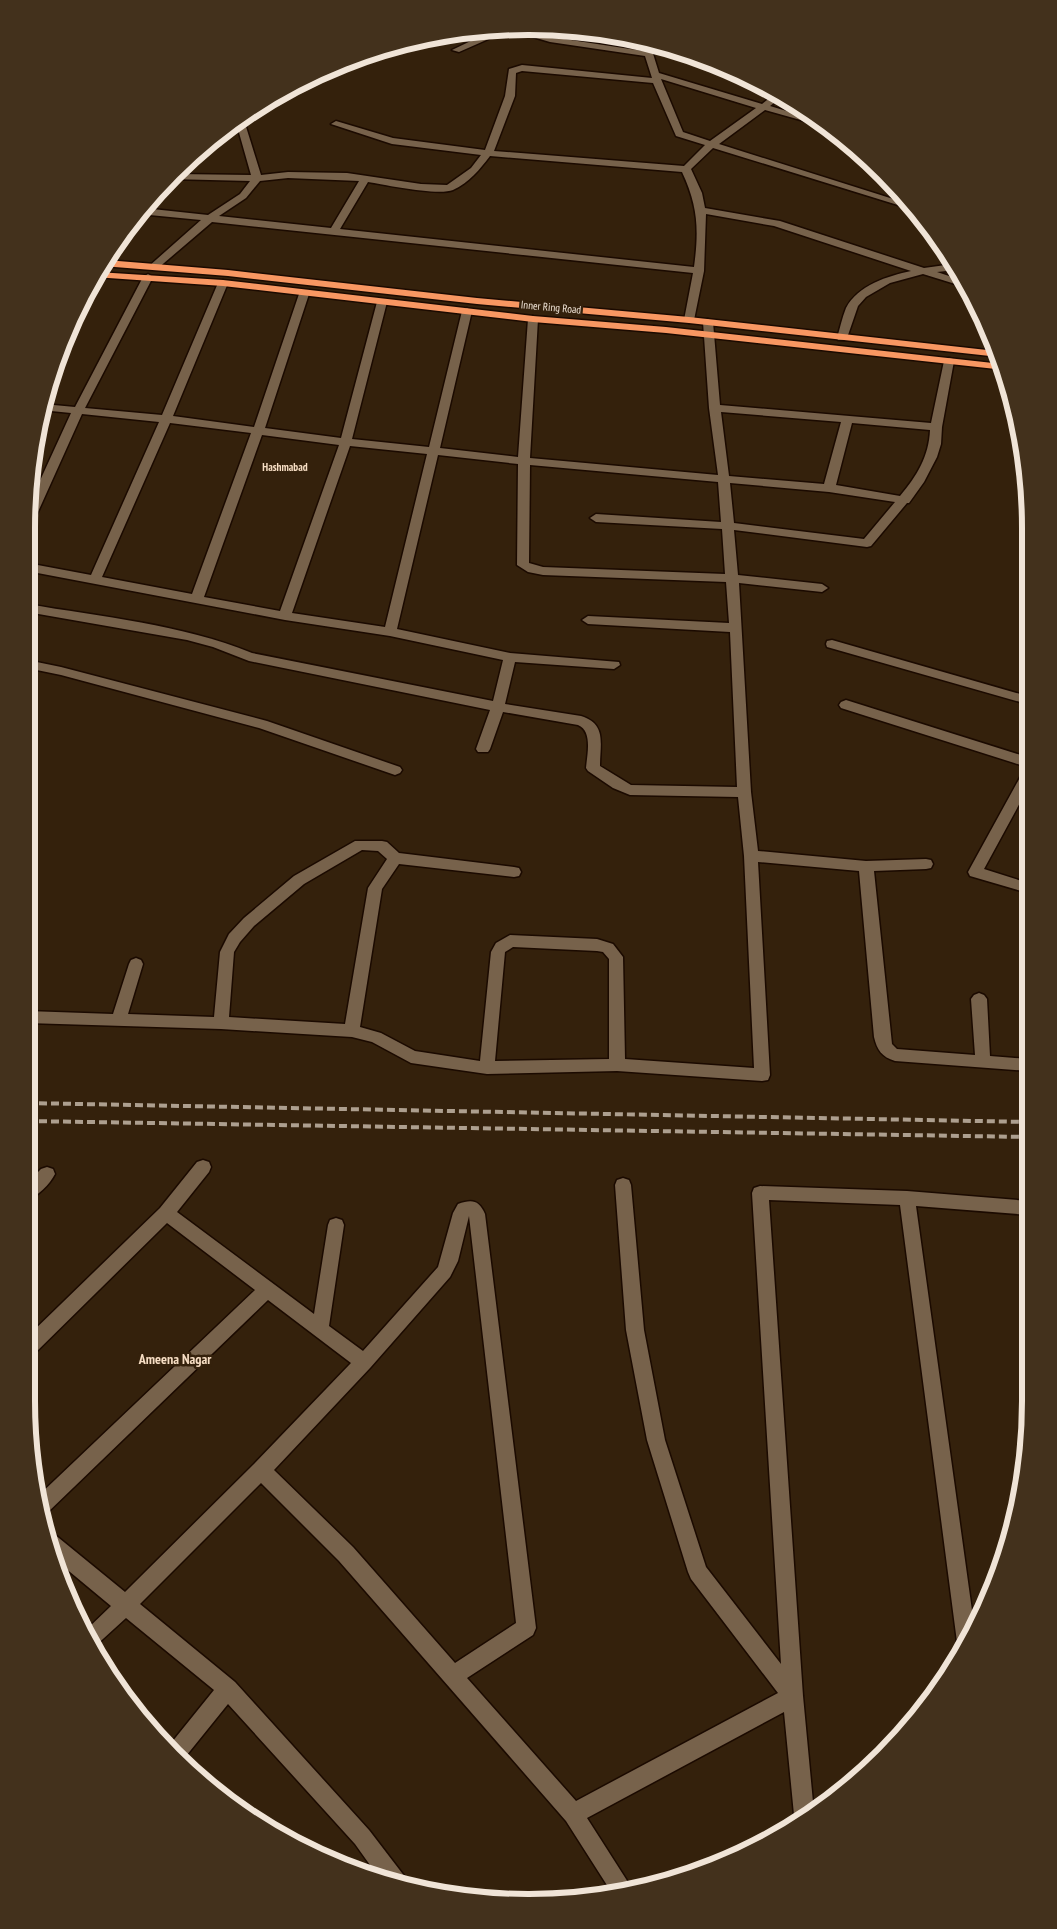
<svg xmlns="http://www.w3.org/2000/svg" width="1057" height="1929" font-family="'PT Sans Narrow',sans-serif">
	<rect width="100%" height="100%" fill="#34210c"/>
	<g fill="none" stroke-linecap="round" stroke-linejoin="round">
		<defs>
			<path id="minor" d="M500 27 522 28 551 37 643 51 641 41 650 44 659 73 762 104 777 92 783 96 770 106 813 119 822 126 765 110 719 144 909 204 914 210 713 148 691 169 702 193 705 208 780 221 924 268 953 264 956 270 937 272 961 280 965 287 923 274 890 283 866 297 858 306 847 338 846 340H838L837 338C840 328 842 318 846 308 858 285 888 276 911 271L774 226 706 214 704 271 694 320 689 323 684 320 693 273 212 222 157 269H149L148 267 201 220 139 214 143 208 208 215 240 194 250 181 170 179 176 174 251 175 236 122 243 117 261 175 288 172 347 173 421 184 447 185 471 168 481 155 392 144 331 124 336 121 393 138 485 150 505 96 509 69 522 65 652 78 645 56 550 42 509 30 459 52 452 50ZM522 71 653 83 676 136 705 145 684 166 494 151 515 96 516 73ZM661 79 756 108 710 141 683 132ZM490 156 682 172C698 206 699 230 694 267L340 229 368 182C386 185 438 196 453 190 469 183 480 169 490 156ZM288 178 359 181 331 228 219 216 246 198 260 181Z
				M398 43 403 49 402 51H396L391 46Z
				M148 274 153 277 85 408 162 415 218 283 223 280 228 283 173 416 254 427 299 294 304 291 309 294 265 428 341 438 377 302 382 299 387 302 352 439 429 447 462 311 467 308 472 311 440 448 518 457 528 319 533 316 538 319 530 458 718 475 709 408 703 322 704 320 708 319 713 322 720 405 931 423 944 361 949 358 953 359 954 361 942 427 941 444 937 457 924 482 909 503H907L871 546 867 547 734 530 738 575 822 584 828 588 822 592 739 583 751 792 758 851 866 861 926 859 931 860 933 864 931 868 926 869 874 871 892 1044 897 1049 975 1055 971 999 974 995 979 993 984 995 987 999 990 1056 1028 1059V1071L895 1061C882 1057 877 1050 874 1037L859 871 758 862 770 1075 768 1080 762 1081 617 1071 487 1074 411 1063 372 1042 352 1037 221 1029 27 1023V1011L113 1014 129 964 131 960 136 958 141 960 143 964 128 1014 214 1017 220 952 229 934 244 918 294 876 355 841H382L387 842 399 853 514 867 519 868 521 872 519 876 514 877 399 864 382 889 360 1027 381 1033 415 1051 480 1061 491 952 496 943 510 935 597 939 613 944 623 957 625 1059 754 1068 744 856 738 797 630 795 613 788 588 771 586 768C587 755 593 731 578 725L503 712 490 749 488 752H478L476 749 490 710 249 661 213 647 187 640 27 612V604C102 617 181 624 252 653L493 701 503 660 390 636 285 620 27 571V563L91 575 159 422 82 414 33 523 27 527V509L71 413 41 410 43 404 75 407 143 277ZM721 412 841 422 824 484 729 476ZM170 423 251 433 192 594 102 577ZM852 423 930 430C929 456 917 476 900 496L836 485ZM262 435 339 445 280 611 204 597ZM350 446 427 454 385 627 292 613ZM438 455 518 464 517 565 528 572 543 575 726 582 729 623 588 616 582 620 588 624 730 632 737 787 631 785 600 766C600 744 607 724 581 716L505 704 515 662 614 669 620 665 619 662 510 653 397 629ZM530 465 718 482 721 522 596 514 590 518 596 522 722 529 725 574 543 567 529 563ZM730 483 829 492 895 502 864 539 734 523ZM362 850 378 851 387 859 368 888 345 1024 229 1017 234 952 240 942 254 926 304 884ZM513 947 597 951 603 952 609 959V1059L495 1061 505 952Z
				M832 640 1027 696V704L827 647 826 644 827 641Z
				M27 660 61 667 267 721 400 767 402 770 400 773 395 775 259 728 61 675 27 668Z
				M846 700 1027 757V767L841 708 839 705 841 702Z
				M1027 770 1028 788 984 869 1028 883V893L970 876 968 872 1023 772Z
				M203 1160 209 1162 211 1167 209 1172 177 1212 314 1314 328 1225 330 1220 336 1218 342 1220 344 1225 329 1326 363 1351 438 1267 453 1213 458 1204C472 1199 479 1200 485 1214L536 1628 533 1635 467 1678 576 1801 778 1693 691 1579 688 1572 647 1440 626 1330 615 1185 617 1180 623 1178 629 1180 631 1185 644 1330 665 1440 706 1567 781 1664 752 1193 754 1188 760 1186 907 1191 1029 1201V1215L916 1206 974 1625 964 1651 960 1649 957 1642 900 1205 769 1200 803 1696 814 1813 795 1825 784 1712 587 1818 633 1890 612 1893 566 1821 339 1561 261 1483 140 1604 235 1682 369 1830 405 1877 407 1887 380 1879 355 1844 228 1704 182 1761 168 1747 214 1690 126 1618 92 1649 84 1632 111 1606 52 1557 45 1533 54 1534 125 1592 254 1464 351 1363 268 1300 46 1514 41 1516 36 1498 255 1290 167 1223 32 1356 26 1358V1338L160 1208 197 1162ZM469 1216 516 1623 455 1663 353 1547 274 1470 370 1368 450 1277 458 1261Z
				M47 1167 53 1169 55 1174C50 1184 37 1197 26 1201L27 1183 41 1169Z"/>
			<path id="highway" d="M106 260 228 270 477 298 689 317 996 351 999 357 689 323 477 304 228 276 102 266Z
				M97 272 223 280 533 316 666 327 1002 364 1005 370 666 333 533 322 223 286 94 277Z"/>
		</defs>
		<!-- minor casing -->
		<use href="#minor" stroke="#1b0a00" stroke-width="3"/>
		<!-- highway casing -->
		<use href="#highway" stroke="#1b0a00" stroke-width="3"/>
		<!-- minor -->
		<use href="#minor" fill="#77624b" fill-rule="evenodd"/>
		<!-- highway -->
		<use href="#highway" fill="#f89762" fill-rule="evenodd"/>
		<!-- rail -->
		<path stroke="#ad9f8f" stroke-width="4" stroke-dasharray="8 4" stroke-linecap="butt" d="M27 1103 1029 1122
			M27 1121 1029 1137"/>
	</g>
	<g text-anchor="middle" stroke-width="5" stroke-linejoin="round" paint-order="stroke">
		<!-- far-street labels -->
		<g font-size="11" fill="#f0e4d7" stroke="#34210c">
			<text transform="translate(551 307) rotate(5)" y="4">Inner Ring Road</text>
		</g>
		<!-- far-neighbourhood labels -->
		<g font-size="11" font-weight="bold" fill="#f7dec4" stroke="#34210c">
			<text x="285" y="471">Hashmabad</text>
		</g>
		<!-- neighbourhood labels -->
		<g font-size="14" font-weight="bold" fill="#f7dec4" stroke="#34210c">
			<text x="175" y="1364">Ameena Nagar</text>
		</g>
	</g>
	<!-- crop -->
	<path d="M0 0H1057V1929H0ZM528 35H529A493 493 0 0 1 1022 528V1401A493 493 0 0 1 529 1894H528A493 493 0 0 1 35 1401V528A493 493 0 0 1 528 35Z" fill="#43311c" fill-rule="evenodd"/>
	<path fill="none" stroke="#f0e4d7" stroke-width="6" d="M528 35H529A493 493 0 0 1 1022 528V1401A493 493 0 0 1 529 1894H528A493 493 0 0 1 35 1401V528A493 493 0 0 1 528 35Z"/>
</svg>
